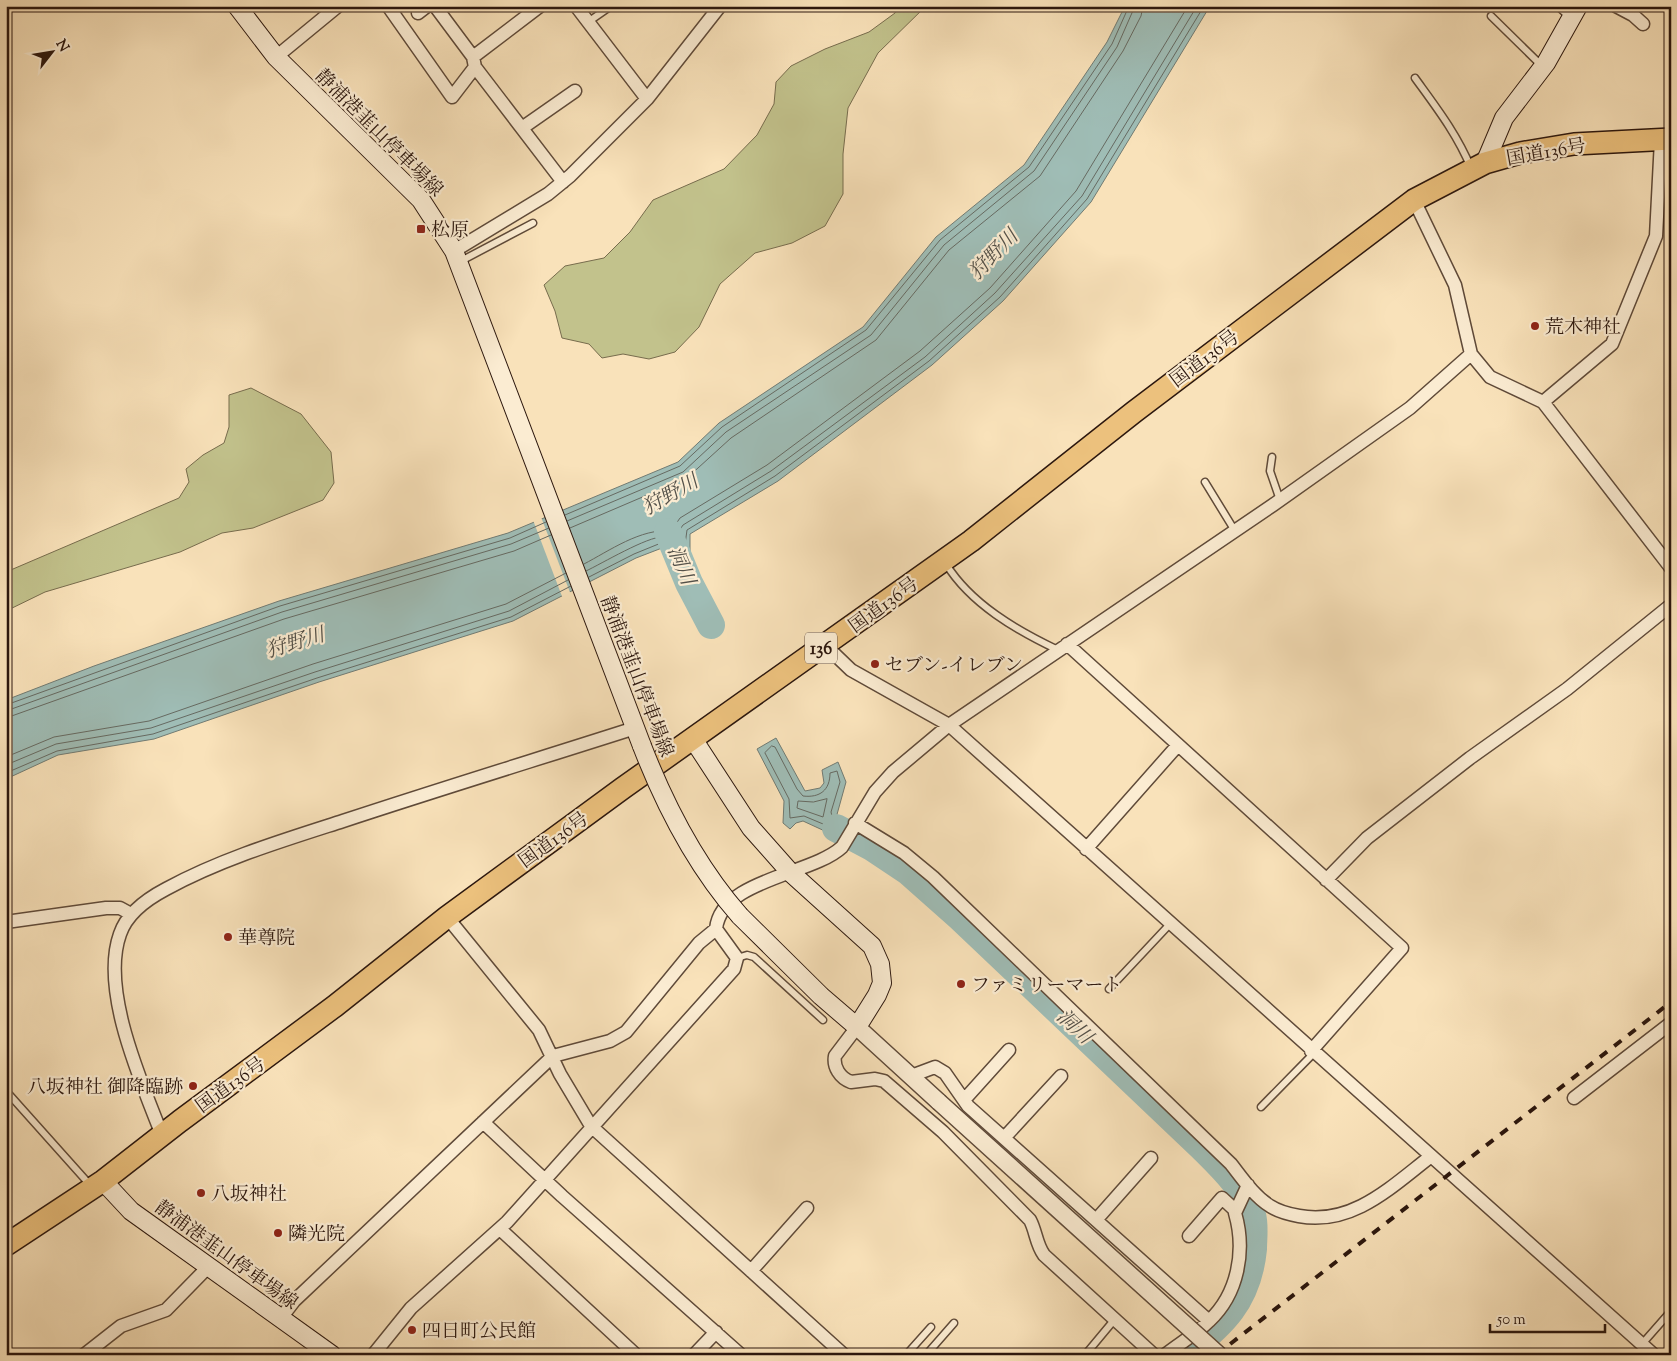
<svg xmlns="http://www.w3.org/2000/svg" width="1677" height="1361" font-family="'Sorts Mill Goudy','Noto Serif JP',serif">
	<rect width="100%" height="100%" fill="#f9e2ba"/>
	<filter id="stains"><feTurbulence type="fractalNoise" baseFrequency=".004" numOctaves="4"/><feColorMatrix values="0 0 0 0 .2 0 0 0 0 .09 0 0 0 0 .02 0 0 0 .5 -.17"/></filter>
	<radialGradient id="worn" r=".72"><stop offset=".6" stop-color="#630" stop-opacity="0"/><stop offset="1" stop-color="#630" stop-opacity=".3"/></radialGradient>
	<!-- green -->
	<path fill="#c2c28c" stroke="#776c4d" d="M898 6H926L878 53 848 108 843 154V194L825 226 792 243 755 253 720 284 699 327 675 352 649 359 623 354 602 358 589 344 562 338 555 311 544 285 565 266 604 258 630 232 653 200 724 169 757 135 774 104 776 82 791 66 825 49 869 32 895 13Z
		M251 388 301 414 331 452 334 483 323 500 253 528 222 533 180 552 45 592 6 611V572L179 498 189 482 186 469 203 455 224 443 229 427V395Z"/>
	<!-- water -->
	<path fill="#9fbdb6" stroke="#717b73" d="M1125 6H1210L1091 202 1003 301 932 365 778 481 690 534V563L680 568 662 548 636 558 513 621 319 682 154 739 58 755 6 779V700L94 666 279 601 508 533 678 462 719 423 863 327 936 237 1024 165 1107 42Z
		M776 738 805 791 820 788 824 783 822 770 838 762 846 782 836 818 843 826 871 839 866 850 803 821 796 823 790 829 783 823 784 801 757 749Z"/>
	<!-- pier -->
	<path fill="#f9e2ba" d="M541 517 571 595 563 599 533 520Z"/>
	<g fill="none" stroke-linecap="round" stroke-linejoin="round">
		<!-- shore -->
		<path stroke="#666a62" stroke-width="1" d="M565 515 680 466 722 427 866 330 940 240 1029 167 1112 44 1129 6
			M567 521 683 472 726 432 871 335 944 245 1034 171 1117 47 1135 6
			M570 528 687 478 731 438 876 340 949 250 1040 176 1123 51 1141 16 1143 6
			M584 564C609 551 641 528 671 531L680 518 767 465 920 351 990 288 1076 191 1188 6
			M586 571C601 564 648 536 663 537 669 538 672 543 677 544L679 531 683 525 771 471 925 357 995 293 1082 196 1197 6
			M589 577 634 554 661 543 683 560 687 530 775 476 929 361 1000 297 1087 199 1204 6
			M6 705 280 606 510 538 546 522
			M6 711 282 612 511 544 549 528
			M6 718 284 619 514 551 551 535
			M772 746 775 747 797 789 803 796C820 798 830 790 830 773L837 771 840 782 831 812 835 829 804 816 790 818 789 799 765 753Z
			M6 757 54 737 149 721 313 664 506 604 566 573
			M6 765 56 744 151 728 315 672 509 611 568 580
			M6 773 57 751 153 734 317 678 511 617 571 586
			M827 799 823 817 797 808 798 801 813 802Z"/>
		<!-- river -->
		<path stroke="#9fbdb6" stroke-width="28" d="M668 532 689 583 711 625
			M836 828 872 847 908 871 961 918 1202 1147C1221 1166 1245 1188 1252 1215 1255 1225 1253 1238 1253 1249 1248 1301 1222 1325 1183 1355"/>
		<defs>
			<path id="service" d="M1491 16 1542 66
				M588 22 611 6
				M1415 78C1436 107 1457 134 1471 168
				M459 262 533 223
				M1272 457 1270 471 1280 500
				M1205 482 1235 531
				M946 564C971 604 1016 630 1058 650
				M737 958 747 955 754 957 823 1020
				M1109 989 1170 924
				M7 1092 91 1186
				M1261 1107 1314 1053
				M1642 1344 1671 1311
				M906 1355 931 1327
				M926 1355 954 1323
				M1085 1355 1115 1319"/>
			<path id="minor" d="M388 6 452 97 475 67
				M435 6 473 57 475 67 563 182
				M576 6 647 99
				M1562 6 1573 16
				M1616 6 1633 15 1643 24
				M418 13 427 6
				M276 57 338 6
				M473 57 540 6
				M522 128 575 91
				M1414 200 1455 285 1471 354 1490 377 1543 402 1671 568
				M454 251 548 194 570 176 647 99 720 6
				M1543 402 1612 344 1656 236 1661 140
				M1067 644 1402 948 1311 1051
				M825 645 851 670 949 725 1654 1355
				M855 823 904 853 933 877 1231 1164C1242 1178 1254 1196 1270 1206 1279 1212 1288 1214 1299 1216 1352 1226 1391 1187 1430 1157
				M1086 849 1178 745
				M1326 880 1367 838 1470 758 1567 689 1671 605
				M447 917 539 1030 560 1074 591 1126 844 1355
				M6 922 106 908H120L131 914
				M857 1027 835 1056C833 1067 840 1078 851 1082L875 1079 884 1081 943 1132 1030 1220C1036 1231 1036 1244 1044 1255L1154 1355
				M911 1076 935 1067 945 1073 968 1106 1209 1321
				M1574 1098 1671 1023
				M964 1100 1009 1050
				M483 1122 562 1196 741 1355
				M162 1135C141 1081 100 990 120 934 127 913 147 899 166 889 221 859 284 840 343 821 440 789 538 759 635 728
				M1004 1138 1061 1076
				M1096 1220 1151 1158
				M500 1229 636 1355
				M1189 1236 1222 1198 1236 1211
				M751 1271 807 1208
				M281 1318 294 1301 553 1056 610 1041 626 1032 699 943 716 929
				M84 1355 121 1326 166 1310 209 1266
				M373 1355 411 1308 507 1222 734 969 737 958 716 929C721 879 812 875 842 847L875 792 893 772 949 725 1273 505 1410 408 1471 354
				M694 1355 716 1332
				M1165 1355C1179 1344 1196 1334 1209 1321 1238 1294 1246 1251 1235 1213L1248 1185"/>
			<path id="tertiary" d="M857 1027 939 1102"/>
			<path id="secondary" d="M237 6 276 57 421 200 454 251 642 746
				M1485 163 1504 118 1546 63 1578 6
				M693 739 751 828 790 872 872 946 880 964 882 983 877 995 857 1027 821 996 740 916
				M103 1181 131 1211 332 1355"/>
			<path id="trunk" d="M6 1245 103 1181 180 1121 335 1006 447 917 623 788 971 541 1134 412 1414 200 1485 163 1520 153 1574 144 1671 139"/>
		</defs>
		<!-- service casing -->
		<use href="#service" stroke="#5f4a39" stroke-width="9"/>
		<!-- minor casing -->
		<use href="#minor" stroke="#5f4a39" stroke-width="15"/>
		<!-- tertiary casing -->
		<use href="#tertiary" stroke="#5f4a39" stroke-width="19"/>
		<!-- secondary casing -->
		<use href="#secondary" stroke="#2c170e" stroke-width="20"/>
		<!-- trunk casing -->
		<use href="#trunk" stroke="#2c170e" stroke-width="24"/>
		<!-- service -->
		<use href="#service" stroke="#fbecd2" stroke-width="6"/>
		<!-- minor -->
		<use href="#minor" stroke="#fbecd2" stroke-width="12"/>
		<!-- tertiary -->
		<use href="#tertiary" stroke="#fbecd2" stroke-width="16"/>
		<!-- secondary -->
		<use href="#secondary" stroke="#fbecd2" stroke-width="18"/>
		<!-- trunk -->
		<use href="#trunk" stroke="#ecc17d" stroke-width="21"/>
		<!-- rail -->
		<path stroke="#2c170e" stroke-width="4" stroke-dasharray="9 9" stroke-linecap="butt" d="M1216 1355 1671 1002"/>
		<defs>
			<path id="tertiary-bridge" d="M939 1102 1219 1355"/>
			<path id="secondary-bridge" d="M642 746C666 808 696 866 740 916"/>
		</defs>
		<!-- tertiary-bridge casing -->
		<use href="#tertiary-bridge" stroke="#5f4a39" stroke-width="19" stroke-linecap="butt"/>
		<!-- secondary-bridge casing -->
		<use href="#secondary-bridge" stroke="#2c170e" stroke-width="20" stroke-linecap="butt"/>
		<!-- tertiary-bridge -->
		<use href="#tertiary-bridge" stroke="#fbecd2" stroke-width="16"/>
		<!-- secondary-bridge -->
		<use href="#secondary-bridge" stroke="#fbecd2" stroke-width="18"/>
	</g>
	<!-- markers -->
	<g fill="#8f2418" stroke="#fbecd2" stroke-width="2">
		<rect x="416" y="224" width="10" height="10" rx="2.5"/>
		<circle cx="1535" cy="326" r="5"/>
		<circle cx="875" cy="664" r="5"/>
		<circle cx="228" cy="937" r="5"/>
		<circle cx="961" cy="984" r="5"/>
		<circle cx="193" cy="1086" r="5"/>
		<circle cx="201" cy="1193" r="5"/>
		<circle cx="278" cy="1233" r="5"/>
		<circle cx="412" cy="1330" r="5"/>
	</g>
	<g text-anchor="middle" stroke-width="4.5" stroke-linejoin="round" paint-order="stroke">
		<!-- shield labels -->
		<rect fill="#fbecd2" stroke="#6a5749" stroke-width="1" x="805" y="632.5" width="32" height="31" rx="4"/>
		<g font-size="18" font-weight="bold" fill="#2c170e">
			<text x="821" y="654">136</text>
		</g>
		<!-- street labels -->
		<g font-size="19" fill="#2c170e" stroke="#fbecd2">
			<text transform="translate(380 132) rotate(45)" y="7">静浦港韮山停車場線</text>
			<text transform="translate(1546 151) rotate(-10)" y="7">国道136号</text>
			<text transform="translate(1204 358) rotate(-37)" y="7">国道136号</text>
			<text transform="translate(883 604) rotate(-36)" y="7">国道136号</text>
			<text transform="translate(638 676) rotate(69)" y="7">静浦港韮山停車場線</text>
			<text transform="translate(553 839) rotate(-36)" y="7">国道136号</text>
			<text transform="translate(230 1084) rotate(-36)" y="7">国道136号</text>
			<text transform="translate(227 1254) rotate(36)" y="7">静浦港韮山停車場線</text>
		</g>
		<!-- poi labels -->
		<g font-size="19" fill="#2c170e" stroke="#fbecd2" text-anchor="start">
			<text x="431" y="236">松原</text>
			<text x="1545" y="333">荒木神社</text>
			<text x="885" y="671">セブン-イレブン</text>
			<text x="238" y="944">華尊院</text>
			<text x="971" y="991">ファミリーマート</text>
			<text x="183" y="1093" text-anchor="end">八坂神社 御降臨跡</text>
			<text x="211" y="1200">八坂神社</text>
			<text x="288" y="1240">隣光院</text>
			<text x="422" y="1337">四日町公民館</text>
		</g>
		<!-- water labels -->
		<g font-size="20" font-style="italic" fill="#545149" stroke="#fbecd2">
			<text transform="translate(993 254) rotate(-46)" y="7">狩野川</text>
			<text transform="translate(670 494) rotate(-30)" y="7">狩野川</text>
			<text transform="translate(682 565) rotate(67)" y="7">洞川</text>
			<text transform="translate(295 642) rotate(-17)" y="7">狩野川</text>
			<text transform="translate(1075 1026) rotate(43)" y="7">洞川</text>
		</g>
	</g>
	<!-- margin -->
	<rect width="1677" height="1361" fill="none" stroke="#f9e2ba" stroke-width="25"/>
	<rect x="8" y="8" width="1662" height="1346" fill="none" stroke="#2c170e" stroke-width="2.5"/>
	<rect x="12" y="12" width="1652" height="1336" fill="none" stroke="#2c170e"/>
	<!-- north arrow -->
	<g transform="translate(52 52) rotate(59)" stroke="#fbecd2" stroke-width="4" paint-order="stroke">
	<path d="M0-4L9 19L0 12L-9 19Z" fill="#2c170e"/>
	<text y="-8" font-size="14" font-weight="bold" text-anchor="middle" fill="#2c170e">N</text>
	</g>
	<!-- scale -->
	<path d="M1490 1324v8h115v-8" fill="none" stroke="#2c170e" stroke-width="2.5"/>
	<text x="1497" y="1324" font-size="15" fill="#2c170e" stroke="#fbecd2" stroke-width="4" paint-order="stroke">50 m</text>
	<rect width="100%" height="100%" filter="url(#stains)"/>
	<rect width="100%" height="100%" fill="url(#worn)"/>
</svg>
